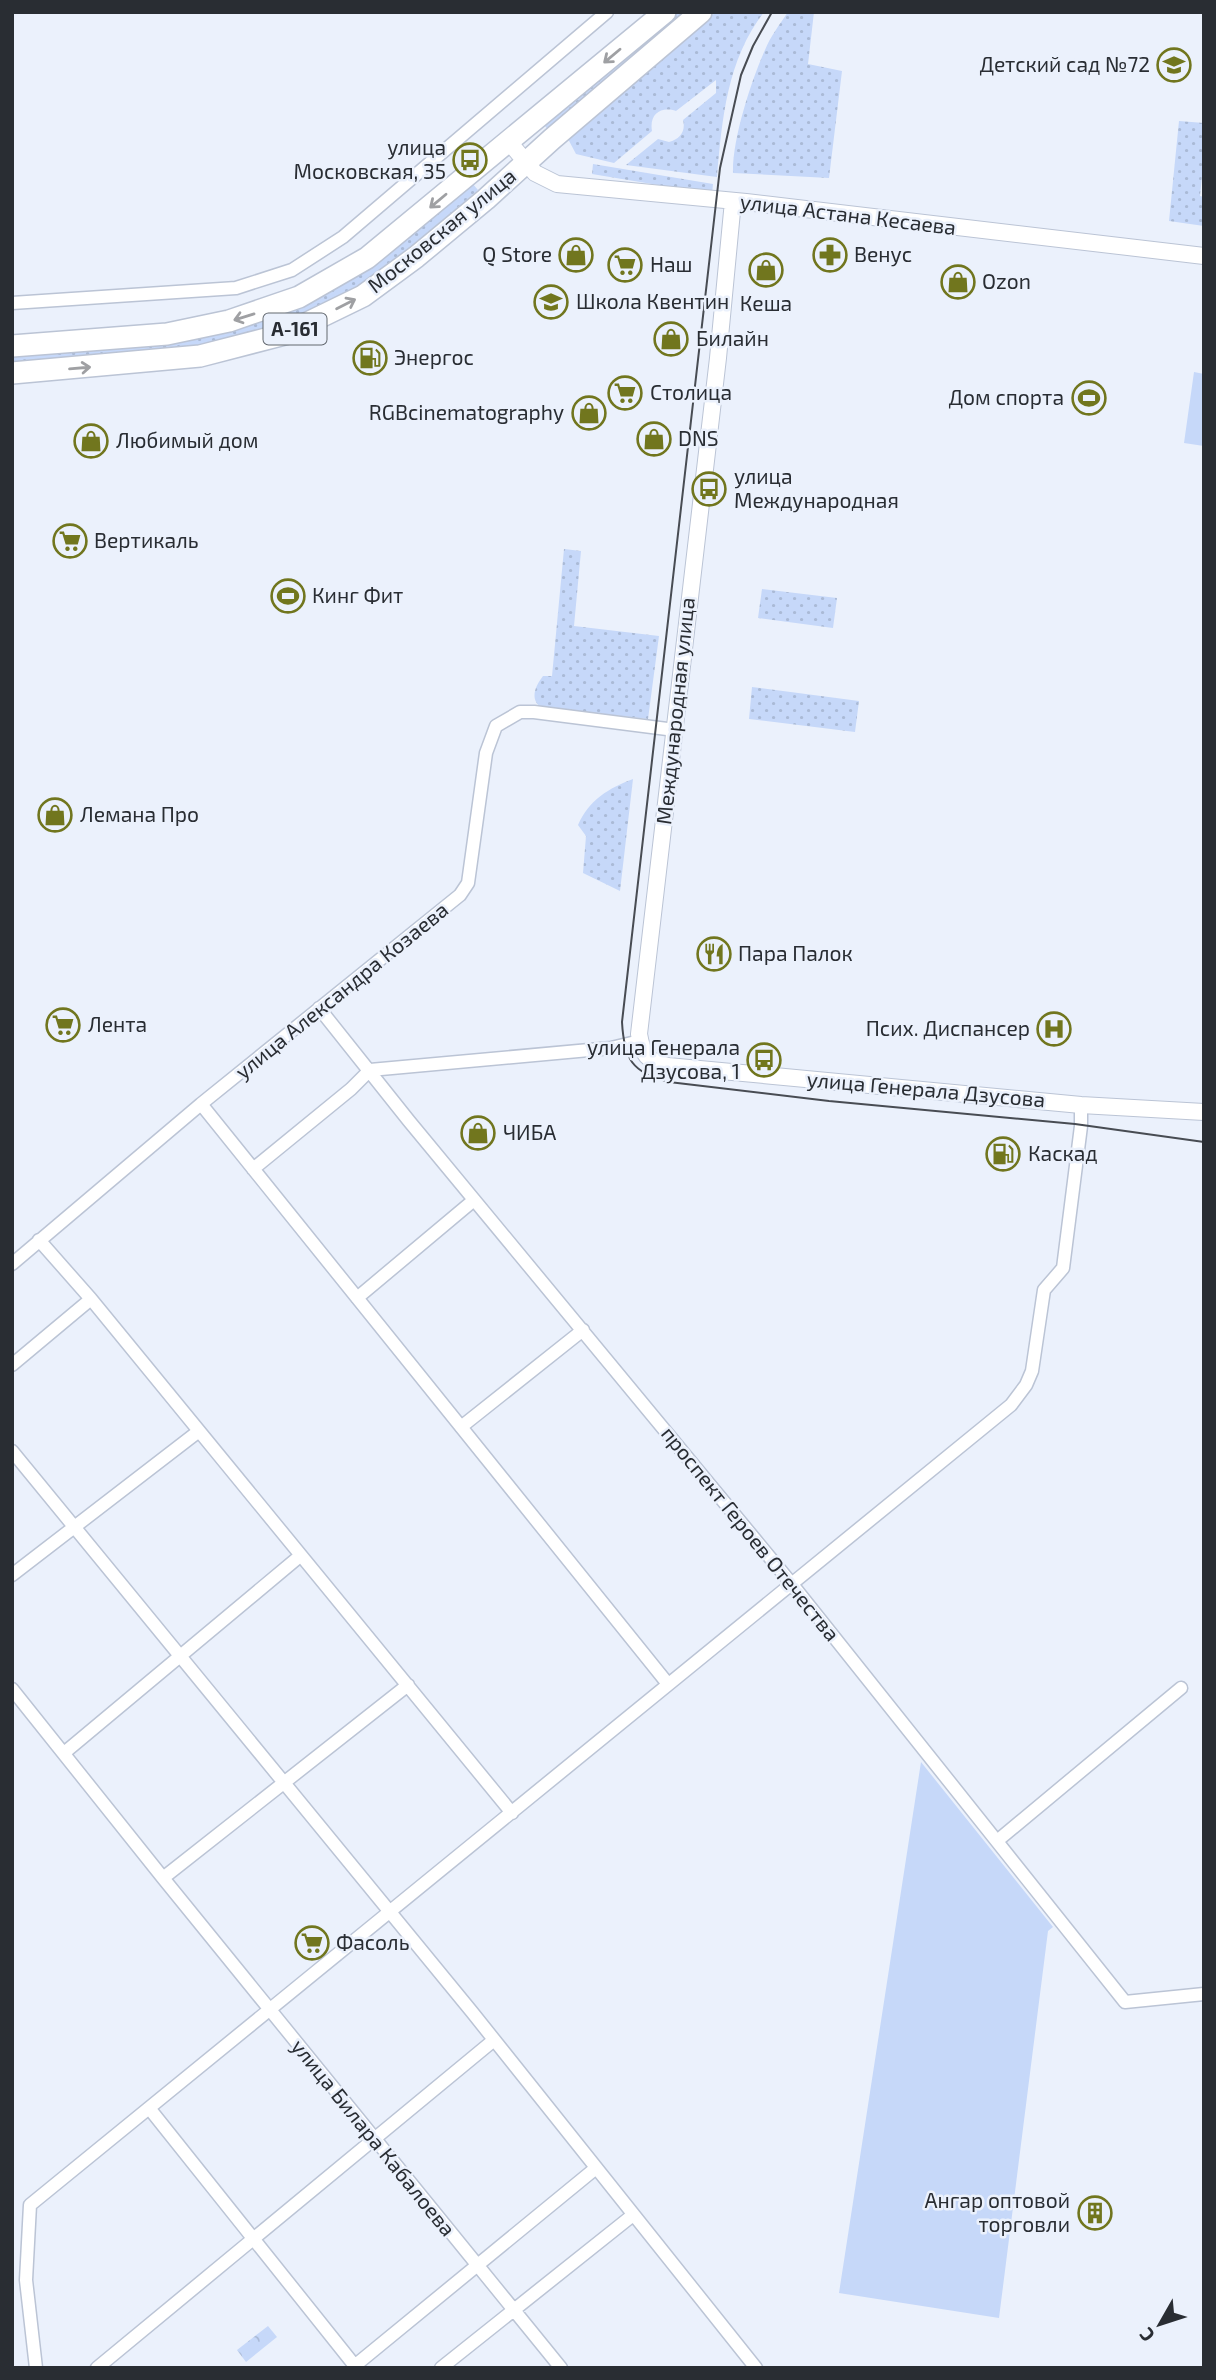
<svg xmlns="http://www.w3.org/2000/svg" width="1216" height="2380" font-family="'Exo 2',sans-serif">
	<defs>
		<pattern id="grass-dots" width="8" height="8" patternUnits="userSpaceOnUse" patternTransform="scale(1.75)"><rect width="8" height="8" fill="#c6d8f9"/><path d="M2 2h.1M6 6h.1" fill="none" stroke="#aabad6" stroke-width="1.8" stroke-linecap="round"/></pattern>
		<pattern id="park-crowns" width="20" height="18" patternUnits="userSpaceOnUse" patternTransform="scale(1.75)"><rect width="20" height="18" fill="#c6d8f9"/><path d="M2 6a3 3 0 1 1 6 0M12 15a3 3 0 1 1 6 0" fill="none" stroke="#aabad6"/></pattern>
	</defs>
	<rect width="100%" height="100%" fill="#ebf1fc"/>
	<!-- grass -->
	<path fill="url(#grass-dots)" d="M672 12H689L549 131 541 121Z
		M716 12H764C727 60 722 119 717 177L626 165 658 139 669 142C680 139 686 131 683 120L716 93V80L676 111C661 106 649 114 652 131L614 163 576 154 567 137 568 134Z
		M788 12H814L808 64 842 71 829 178 733 173C732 140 751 81 765 50 770 37 780 24 788 12Z
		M1179 121 1204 123V156L1200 196 1204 197V226L1169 221Z
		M593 164 713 184 712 194 592 174Z
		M472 183 478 190C424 236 370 285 306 316 283 326 259 332 235 338 162 355 86 359 12 366V350L281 313Z
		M564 549 581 551 574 626 659 636 648 719 541 707C529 699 536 685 543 676H552Z
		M762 589 837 598 833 628 758 618Z
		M752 687 859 701 855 732 749 719Z
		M633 779 620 891 583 873 586 836 578 825C589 800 609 788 633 779Z"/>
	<!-- park -->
	<path fill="url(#park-crowns)" d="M268 2326 277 2337 246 2362 237 2350Z"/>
	<!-- pitch -->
	<path fill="#c6d8f9" d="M1194 372 1204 374V446L1184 443Z
		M921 1762 1053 1927 1048 1931 999 2318 839 2293Z"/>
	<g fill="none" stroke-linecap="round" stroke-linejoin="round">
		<defs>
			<path id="minor" d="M12 303 236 288 292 270 343 237 607 12
				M319 1008 409 1121 791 1583 1125 2002 1204 1994
				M201 1104 668 1684
				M253 1169 351 1089 370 1070 611 1048 640 1041
				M39 1240 91 1299 512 1813
				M12 1264 201 1104 460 895 468 883 486 753 496 726 520 712H534L675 730
				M357 1298 474 1200
				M12 1365 91 1299
				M461 1427 583 1330
				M12 1451 472 2012 756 2368
				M12 1575 199 1431
				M12 1689 163 1878 561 2368
				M64 1753 300 1556
				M997 1841 1181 1688
				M163 1878 408 1685
				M149 2108 355 2366
				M36 2368 26 2280 30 2205 1011 1405 1026 1385 1032 1371 1044 1290 1063 1268 1081 1126V1105
				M97 2368 494 2040
				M352 2368 596 2168
				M441 2368 633 2215"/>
			<path id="tertiary" d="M509 142 535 173 557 184 746 202 1204 256
				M733 201 718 358 639 1034C643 1056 646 1060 668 1066L1081 1105 1204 1112"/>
			<path id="trunk" d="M12 346 167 334 229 321 299 297 367 258 665 12
				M12 373 200 356 285 334 363 296 416 257 486 199 552 139 701 12"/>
		</defs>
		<!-- minor casing -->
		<use href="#minor" stroke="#bbc4d5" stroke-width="15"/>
		<!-- tertiary casing -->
		<use href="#tertiary" stroke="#bbc4d5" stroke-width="18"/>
		<!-- trunk casing -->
		<use href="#trunk" stroke="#bbc4d5" stroke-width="24"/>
		<!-- minor -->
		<use href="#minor" stroke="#fff" stroke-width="12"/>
		<!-- tertiary -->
		<use href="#tertiary" stroke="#fff" stroke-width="16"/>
		<!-- trunk -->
		<use href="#trunk" stroke="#fff" stroke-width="21"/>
		<!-- tram -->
		<path stroke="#484c53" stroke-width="2" d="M772 12 753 46 741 75 720 168 622 1022C624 1059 632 1073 669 1082L829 1101 1075 1124 1204 1142"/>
	</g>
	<!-- one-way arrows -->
	<defs><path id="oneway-shaft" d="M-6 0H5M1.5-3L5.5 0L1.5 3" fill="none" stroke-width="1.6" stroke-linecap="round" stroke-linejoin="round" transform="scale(1.75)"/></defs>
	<g stroke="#9fa0a3">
		<use href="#oneway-shaft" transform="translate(612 56) rotate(140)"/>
		<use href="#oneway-shaft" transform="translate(438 201) rotate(140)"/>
		<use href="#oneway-shaft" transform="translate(346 304) rotate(-27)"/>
		<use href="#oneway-shaft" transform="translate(244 317) rotate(163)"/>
		<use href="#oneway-shaft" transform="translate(80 368) rotate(-5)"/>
	</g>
	<!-- icons -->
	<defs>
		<symbol id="school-ring" viewBox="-11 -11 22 22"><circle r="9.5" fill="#ebf1fc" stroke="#71761e" stroke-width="1.5"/><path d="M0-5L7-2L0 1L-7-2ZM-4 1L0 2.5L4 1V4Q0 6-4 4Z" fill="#71761e"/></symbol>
		<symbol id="bus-ring" viewBox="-11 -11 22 22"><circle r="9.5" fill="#ebf1fc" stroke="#71761e" stroke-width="1.5"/><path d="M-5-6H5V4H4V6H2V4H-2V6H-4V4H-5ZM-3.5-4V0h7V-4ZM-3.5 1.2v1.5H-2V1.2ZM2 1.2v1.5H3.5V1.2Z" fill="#71761e"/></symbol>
		<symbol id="shop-ring" viewBox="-11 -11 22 22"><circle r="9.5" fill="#ebf1fc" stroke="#71761e" stroke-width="1.5"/><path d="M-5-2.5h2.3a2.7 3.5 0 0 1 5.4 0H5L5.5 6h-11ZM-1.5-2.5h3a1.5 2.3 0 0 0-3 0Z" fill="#71761e"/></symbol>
		<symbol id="pharmacy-ring" viewBox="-11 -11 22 22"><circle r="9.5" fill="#ebf1fc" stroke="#71761e" stroke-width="1.5"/><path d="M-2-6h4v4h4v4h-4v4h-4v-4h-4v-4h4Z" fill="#71761e"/></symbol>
		<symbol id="supermarket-ring" viewBox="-11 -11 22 22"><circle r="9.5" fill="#ebf1fc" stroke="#71761e" stroke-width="1.5"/><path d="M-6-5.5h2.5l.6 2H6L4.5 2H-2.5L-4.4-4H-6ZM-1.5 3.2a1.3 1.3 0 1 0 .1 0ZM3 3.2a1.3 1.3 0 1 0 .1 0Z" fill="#71761e"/></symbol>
		<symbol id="fuel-ring" viewBox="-11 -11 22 22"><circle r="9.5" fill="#ebf1fc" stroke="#71761e" stroke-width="1.5"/><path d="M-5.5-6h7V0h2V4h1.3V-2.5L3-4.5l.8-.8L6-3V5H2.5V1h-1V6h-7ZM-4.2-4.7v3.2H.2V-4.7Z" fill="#71761e"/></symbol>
		<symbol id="stadium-ring" viewBox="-11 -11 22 22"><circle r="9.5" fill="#ebf1fc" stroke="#71761e" stroke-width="1.5"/><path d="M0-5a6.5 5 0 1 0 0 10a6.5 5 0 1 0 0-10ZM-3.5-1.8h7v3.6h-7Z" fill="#71761e"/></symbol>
		<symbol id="restaurant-ring" viewBox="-11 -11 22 22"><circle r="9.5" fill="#ebf1fc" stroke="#71761e" stroke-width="1.5"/><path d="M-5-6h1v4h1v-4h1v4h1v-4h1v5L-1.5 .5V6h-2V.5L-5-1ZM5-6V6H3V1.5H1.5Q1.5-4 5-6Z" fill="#71761e"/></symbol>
		<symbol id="hospital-ring" viewBox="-11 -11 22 22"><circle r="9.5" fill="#ebf1fc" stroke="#71761e" stroke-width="1.5"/><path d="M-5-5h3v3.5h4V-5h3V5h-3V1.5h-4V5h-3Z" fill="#71761e"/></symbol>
		<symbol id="building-ring" viewBox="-11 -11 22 22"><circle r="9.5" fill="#ebf1fc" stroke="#71761e" stroke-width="1.5"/><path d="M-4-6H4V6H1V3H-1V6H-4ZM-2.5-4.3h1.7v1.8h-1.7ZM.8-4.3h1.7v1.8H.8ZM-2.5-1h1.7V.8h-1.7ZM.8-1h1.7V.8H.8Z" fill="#71761e"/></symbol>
	</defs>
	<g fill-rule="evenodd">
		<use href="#school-ring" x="1155" y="46" width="38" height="38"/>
		<use href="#bus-ring" x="451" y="141" width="38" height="38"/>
		<use href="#shop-ring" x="557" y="236" width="38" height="38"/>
		<use href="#pharmacy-ring" x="811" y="236" width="38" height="38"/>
		<use href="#supermarket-ring" x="606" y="246" width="38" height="38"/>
		<use href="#shop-ring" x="747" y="251" width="38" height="38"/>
		<use href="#shop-ring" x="939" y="263" width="38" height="38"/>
		<use href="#school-ring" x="532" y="283" width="38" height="38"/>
		<use href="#shop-ring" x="652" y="320" width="38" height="38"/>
		<use href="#fuel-ring" x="351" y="339" width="38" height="38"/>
		<use href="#supermarket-ring" x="606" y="374" width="38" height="38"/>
		<use href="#stadium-ring" x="1070" y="379" width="38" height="38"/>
		<use href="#shop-ring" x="570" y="394" width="38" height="38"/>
		<use href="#shop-ring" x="635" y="420" width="38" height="38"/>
		<use href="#shop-ring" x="72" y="422" width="38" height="38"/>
		<use href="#bus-ring" x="690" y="470" width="38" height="38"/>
		<use href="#supermarket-ring" x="51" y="522" width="38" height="38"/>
		<use href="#stadium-ring" x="269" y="577" width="38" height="38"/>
		<use href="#shop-ring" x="36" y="796" width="38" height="38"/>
		<use href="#restaurant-ring" x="695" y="935" width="38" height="38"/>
		<use href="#supermarket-ring" x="44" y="1006" width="38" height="38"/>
		<use href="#hospital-ring" x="1035" y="1010" width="38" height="38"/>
		<use href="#bus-ring" x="745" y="1041" width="38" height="38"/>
		<use href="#shop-ring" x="459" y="1114" width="38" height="38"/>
		<use href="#fuel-ring" x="984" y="1135" width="38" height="38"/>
		<use href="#supermarket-ring" x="293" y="1924" width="38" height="38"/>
		<use href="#building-ring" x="1076" y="2194" width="38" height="38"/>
	</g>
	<g text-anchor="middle" stroke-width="5" stroke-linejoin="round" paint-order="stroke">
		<!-- shield labels -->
		<rect fill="#ebf1fc" stroke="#63686f" stroke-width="2" x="263.5" y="313.5" width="63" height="31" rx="5"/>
		<g font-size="19" font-weight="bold" fill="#292d33">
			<text x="295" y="336">А-161</text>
		</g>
		<!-- poi labels -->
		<g font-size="21" fill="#292d33" stroke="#ebf1fc" text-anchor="start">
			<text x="1150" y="72" text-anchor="end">Детский сад №72</text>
			<text x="446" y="155" text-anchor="end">улица<tspan x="446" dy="24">Московская, 35</tspan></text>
			<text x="552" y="262" text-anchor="end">Q Store</text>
			<text x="854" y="262">Венус</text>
			<text x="650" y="272">Наш</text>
			<text x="982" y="289">Ozon</text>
			<text x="576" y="309">Школа Квентин</text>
			<text x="766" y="311" text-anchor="middle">Кеша</text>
			<text x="696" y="346">Билайн</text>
			<text x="394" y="365">Энергос</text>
			<text x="650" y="400">Столица</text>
			<text x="1064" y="405" text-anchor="end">Дом спорта</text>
			<text x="564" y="420" text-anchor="end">RGBcinematography</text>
			<text x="678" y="446">DNS</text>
			<text x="116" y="448">Любимый дом</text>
			<text x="734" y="484">улица<tspan x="734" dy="24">Международная</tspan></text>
			<text x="94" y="548">Вертикаль</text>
			<text x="312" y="603">Кинг Фит</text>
			<text x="80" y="822">Лемана Про</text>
			<text x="738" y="961">Пара Палок</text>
			<text x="88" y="1032">Лента</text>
			<text x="1030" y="1036" text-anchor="end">Псих. Диспансер</text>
			<text x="740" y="1055" text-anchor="end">улица Генерала<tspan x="740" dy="24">Дзусова, 1</tspan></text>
			<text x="503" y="1140">ЧИБА</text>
			<text x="1028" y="1161">Каскад</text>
			<text x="336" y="1950">Фасоль</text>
			<text x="1070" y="2208" text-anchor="end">Ангар оптовой<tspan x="1070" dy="24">торговли</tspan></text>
		</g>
		<!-- street labels -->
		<g font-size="21" fill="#292d33" stroke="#ebf1fc">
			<text transform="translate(848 215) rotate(7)" y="7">улица Астана Кесаева</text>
			<text transform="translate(442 231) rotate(-39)" y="7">Московская улица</text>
			<text transform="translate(676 711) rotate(-84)" y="7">Международная улица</text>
			<text transform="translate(342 991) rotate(-39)" y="7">улица Александра Козаева</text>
			<text transform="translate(926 1090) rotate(5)" y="7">улица Генерала Дзусова</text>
			<text transform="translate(750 1534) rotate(51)" y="7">проспект Героев Отечества</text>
			<text transform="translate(373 2138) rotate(51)" y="7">улица Билара Кабалоева</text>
		</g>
	</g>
	<!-- border -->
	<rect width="1216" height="2380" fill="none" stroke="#292d33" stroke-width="28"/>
	<!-- north arrow -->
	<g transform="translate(1160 2324) rotate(231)" stroke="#ebf1fc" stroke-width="5" paint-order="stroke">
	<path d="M0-5L12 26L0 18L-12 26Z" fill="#292d33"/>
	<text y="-10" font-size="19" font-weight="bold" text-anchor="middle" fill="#292d33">С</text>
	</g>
</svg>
